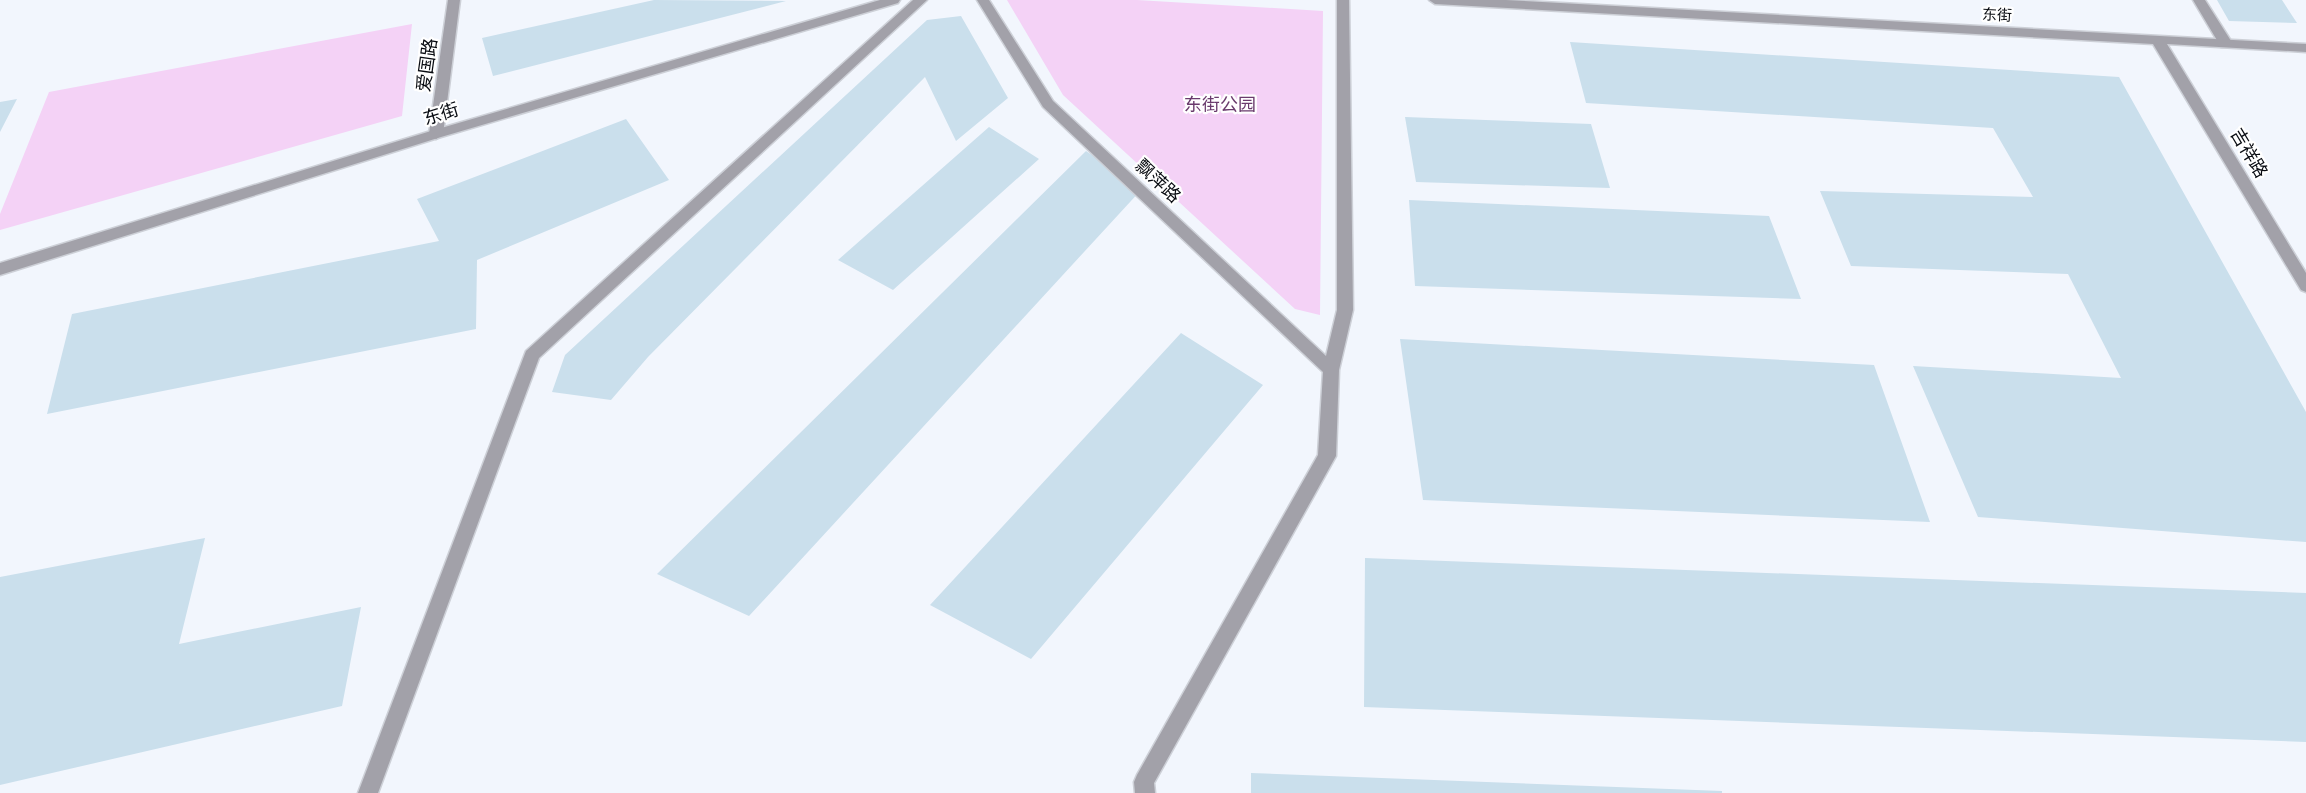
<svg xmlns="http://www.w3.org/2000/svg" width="2306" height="793" font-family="'Fira Sans','Noto Sans SC',sans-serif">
	<rect width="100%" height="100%" fill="#f2f6fd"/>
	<!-- green -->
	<path fill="#f4d2f6" d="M1007 0H1137L1323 11 1320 315 1295 309 1063 95Z
		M412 24 402 116 0 230V214L49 92Z"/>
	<!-- building -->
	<path fill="#cadfec" d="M654 0 786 1 493 76 482 38Z
		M2217 0H2282L2297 23 2229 21Z
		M961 16 1008 98 956 141 925 77 648 357 611 400 552 392 565 355 927 20Z
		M1570 42 2119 77 2306 412V542L1978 517 1913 366 2121 378 2068 274 1851 266 1820 191 2033 197 1993 128 1586 103Z
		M17 99 0 132V102Z
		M1405 117 1591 124 1610 188 1416 182Z
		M626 119 669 180 477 260 476 329 47 414 72 314 439 241 417 199Z
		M989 127 1039 159 893 290 838 260Z
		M1086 151 1142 189 749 616 657 574Z
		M1409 200 1769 216 1801 299 1415 286Z
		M1181 333 1263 385 1031 659 930 605Z
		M1400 339 1874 365 1930 522 1423 500Z
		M205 538 179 644 361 607 342 706 0 785V577Z
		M1365 558 2306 593V742L1364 707Z
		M1251 773 1722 791V793H1251Z"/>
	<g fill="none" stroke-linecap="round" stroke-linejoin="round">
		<defs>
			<path id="minor" d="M448 0H460L443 134 436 139 429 134Z
				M913 0H927L539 358 378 793H358L526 351Z
				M977 0H989L1053 101 1326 356 1337 310V0H1349L1353 310 1339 370 1336 456 1154 783 1155 793H1135L1134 782 1137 775 1318 455 1323 372 1043 107Z
				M2193 0H2205L2233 44 2231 47H2221Z"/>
			<path id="tertiary" d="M880 0H900L898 3 441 137 0 275V263L431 131Z
				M1429 0H1506L2306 44V52L2167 44 2306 273V292L2301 290 2153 44 1435 4Z"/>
		</defs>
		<!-- minor casing -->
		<use href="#minor" stroke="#cdd0d7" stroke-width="3"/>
		<!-- tertiary casing -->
		<use href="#tertiary" stroke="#cdd0d7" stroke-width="3"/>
		<!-- minor -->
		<use href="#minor" fill="#a2a1a9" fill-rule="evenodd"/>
		<!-- tertiary -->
		<use href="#tertiary" fill="#a2a1a9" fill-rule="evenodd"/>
	</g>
	<g text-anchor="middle" stroke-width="4.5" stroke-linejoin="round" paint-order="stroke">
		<!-- far-street labels -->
		<g font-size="15" fill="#080b11" stroke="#fff">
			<text transform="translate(1997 15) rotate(3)" y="5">东街</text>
		</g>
		<!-- street labels -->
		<g font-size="18" fill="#080b11" stroke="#fff">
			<text transform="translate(427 65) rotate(-82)" y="6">爱国路</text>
			<text transform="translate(441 114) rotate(-17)" y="6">东街</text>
			<text transform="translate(2249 153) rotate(59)" y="6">吉祥路</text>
			<text transform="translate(1158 181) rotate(43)" y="6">飘萍路</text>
		</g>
		<!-- park labels -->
		<g font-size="18" fill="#6a3b6d" stroke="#fff">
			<text x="1220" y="111">东街公园</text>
		</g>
	</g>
</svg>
